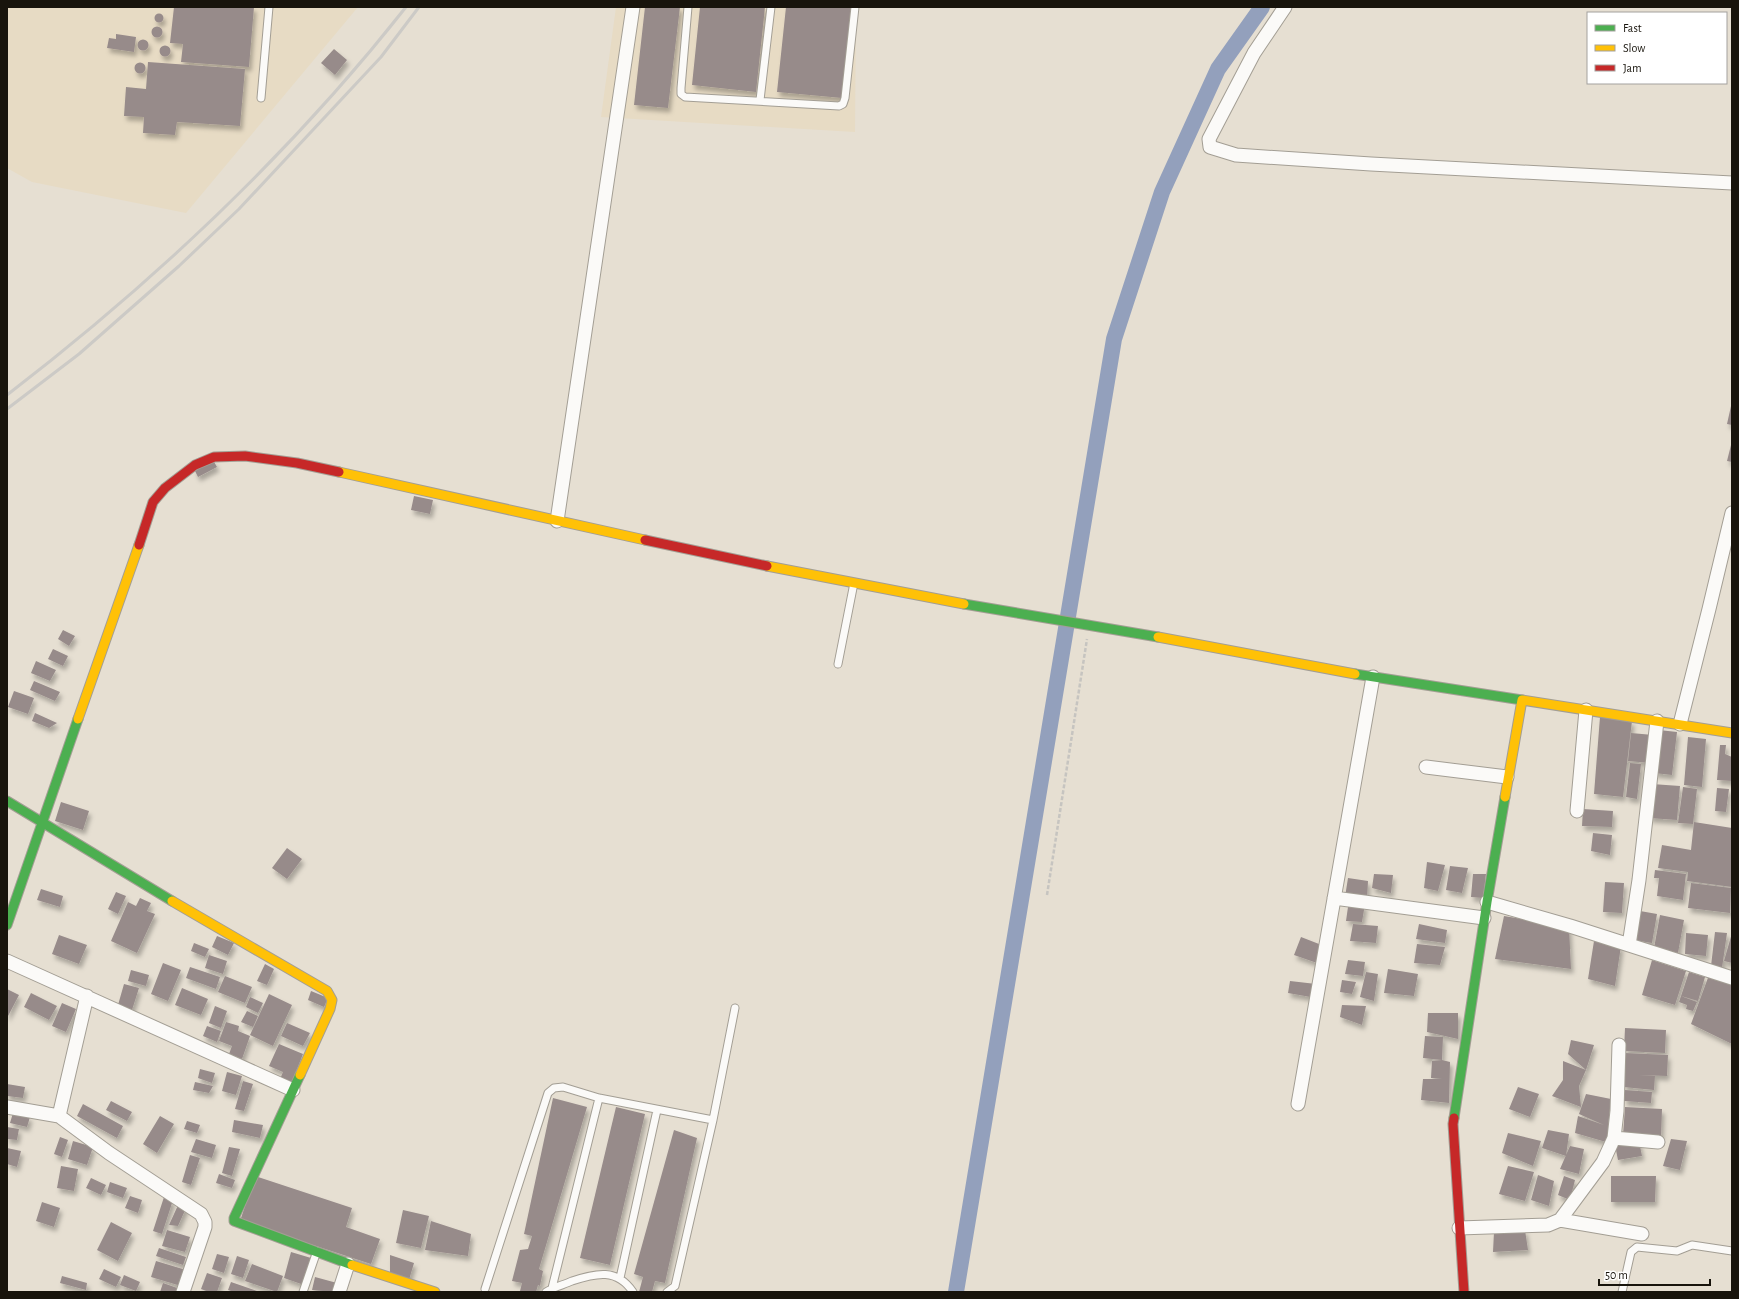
<svg xmlns="http://www.w3.org/2000/svg" width="1739" height="1299" font-family="'Alegreya Sans',sans-serif">
	<defs>
		<filter id="shadow"><feDropShadow dx="2.5" dy="4.5" stdDeviation="2" flood-color="#0004"/></filter>
	</defs>
	<rect width="100%" height="100%" fill="#e6dfd2"/>
	<!-- built -->
	<path fill="#e7dbc4" d="M7 7H358L186 213 32 182 7 168Z
		M616 7H856L855 132 601 117Z"/>
	<g fill="none" stroke-linecap="round" stroke-linejoin="round">
		<!-- canal -->
		<path stroke="#93a0bc" stroke-width="16" d="M956 1292 1114 339 1162 192 1218 69 1262 7"/>
	</g>
	<!-- building -->
	<path fill="#978b8a" filter="url(#shadow)" d="M174 7H254L249 67 181 62 183 44 170 43Z
		M645 7H680L668 108 634 105Z
		M700 7H765L756 92 692 85Z
		M786 7H851L842 98 777 92Z
		M154.5 18a4.5 4.5 0 1 1 9 0a4.5 4.5 0 1 1-9 0Z
		M151.5 32a5.5 5.5 0 1 1 11 0a5.5 5.5 0 1 1-11 0Z
		M116 34 136 37 134 52 107 48 109 38 116 39Z
		M137.5 45a5.5 5.5 0 1 1 11 0a5.5 5.5 0 1 1-11 0Z
		M159.5 51a5.5 5.5 0 1 1 11 0a5.5 5.5 0 1 1-11 0Z
		M334 49 347 60 335 75 321 63Z
		M148 62 245 69 240 126 177 122 175 135 143 133 144 117 124 116 126 87 146 89Z
		M134.5 68a5.5 5.5 0 1 1 11 0a5.5 5.5 0 1 1-11 0Z
		M1731 406H1732V425L1727 424Z
		M1731 445 1732 446V462L1727 461Z
		M213 460 217 467 198 477 194 469Z
		M414 496 433 500 430 514 411 510Z
		M63 630 75 636 69 646 58 639Z
		M53 649 68 656 63 666 48 659Z
		M36 661 56 670 50 681 31 673Z
		M34 681 60 692 55 701 30 690Z
		M14 691 34 698 28 714 8 707Z
		M35 713 57 723 49 728 32 721Z
		M1600 717 1632 721 1623 797 1594 794Z
		M1659 730 1677 732 1672 775 1654 773Z
		M1631 733 1653 735 1650 763 1628 761Z
		M1688 737 1706 739 1702 787 1684 785Z
		M1720 745H1726L1725 754 1732 757V781L1717 780Z
		M1630 763 1641 764 1637 799 1626 797Z
		M1652 784 1680 786 1677 820 1649 818Z
		M1683 787 1697 789 1693 824 1678 823Z
		M1717 788 1729 789 1726 812 1715 811Z
		M61 802 89 811 83 830 55 821Z
		M1583 809 1613 811 1612 827 1582 826Z
		M1694 822 1732 828V887L1687 881 1688 872 1658 868 1662 845 1691 850Z
		M1593 833 1612 835 1610 855 1591 851Z
		M287 848 302 859 287 879 272 868Z
		M1427 862 1445 865 1438 891 1424 888Z
		M1450 866 1468 868 1462 893 1446 890Z
		M1655 870 1686 874 1683 900 1657 896 1659 878H1654Z
		M1374 874 1393 875 1391 893 1372 888Z
		M1473 874H1486L1483 898 1471 897Z
		M1348 878 1368 881 1367 900 1345 897Z
		M1605 882 1624 883 1622 913 1603 912Z
		M1691 883 1731 888 1730 913 1688 908Z
		M41 889 63 896 60 907 37 900Z
		M116 892 126 896 118 914 108 909Z
		M140 898 151 903 147 911 155 914 137 953 111 941 128 902 136 906Z
		M1365 904 1362 922 1346 921 1348 907Z
		M1640 911 1657 914 1652 943 1634 940Z
		M1660 915 1684 920 1678 953 1654 948Z
		M1504 916 1569 927 1571 969 1495 959Z
		M1353 924 1378 926 1376 943 1350 941Z
		M1419 924 1447 930 1445 943 1416 939Z
		M1715 932 1727 933 1722 968 1711 966Z
		M1686 933 1708 935 1706 956 1685 954Z
		M1732 933V963L1724 961Z
		M59 935 87 945 79 964 52 954Z
		M217 936 234 943 228 955 212 947Z
		M1301 937 1319 944 1317 963 1294 955Z
		M1594 941 1621 946 1615 986 1588 979Z
		M194 943 209 949 205 957 191 951Z
		M1417 944 1445 947 1440 965 1414 963Z
		M209 955 227 961 223 974 205 968Z
		M1348 960 1365 962 1363 976 1345 974Z
		M1652 960 1686 971 1675 1005 1642 995Z
		M163 963 181 970 168 1001 151 994Z
		M265 964 274 969 267 985 257 981Z
		M190 967 220 977 216 989 186 978Z
		M1388 969 1418 974 1414 996 1384 993Z
		M131 970 149 975 146 986 128 981Z
		M1366 972 1378 974 1374 1001 1360 997Z
		M1689 972 1705 977 1698 1001 1681 996Z
		M1709 975 1732 982V1044L1691 1024Z
		M225 976 252 987 245 1003 218 992Z
		M1342 980 1356 982 1352 994 1340 992Z
		M1290 981 1316 984V998L1288 993Z
		M124 984 139 988 132 1010 118 1005Z
		M182 988 208 999 201 1015 175 1005Z
		M7 989 19 995 7 1018Z
		M311 991 328 998 324 1007 308 1000Z
		M31 993 57 1006 49 1020 24 1007Z
		M269 994 292 1005 273 1046 250 1035Z
		M1681 996 1697 1002 1693 1011 1686 1009 1687 1005 1679 1002Z
		M250 997 263 1003 258 1013 246 1007Z
		M62 1003 76 1009 66 1032 52 1026Z
		M1342 1005 1366 1006 1362 1025 1340 1017Z
		M215 1006 227 1011 221 1028 209 1023Z
		M247 1011 258 1016 253 1027 241 1022Z
		M1428 1013H1458V1039L1427 1032Z
		M226 1022 239 1026 238 1031 250 1036 242 1059 229 1054 232 1046 219 1041Z
		M287 1023 310 1033 303 1046 281 1036Z
		M207 1026 221 1031 217 1042 203 1036Z
		M1625 1028 1666 1030 1665 1053 1624 1051Z
		M1425 1036 1443 1037 1442 1060 1450 1062 1449 1103 1421 1100 1423 1079H1442L1431 1078 1432 1061 1442 1060 1423 1058Z
		M1571 1040 1594 1045 1586 1070 1568 1054Z
		M279 1044 303 1054 291 1084 280 1079 283 1072 269 1066Z
		M1625 1053 1668 1055 1667 1076 1639 1075 1655 1076 1654 1090 1623 1087Z
		M1563 1061 1586 1070 1579 1086 1581 1107 1552 1096 1563 1080Z
		M200 1069 215 1073 212 1083 198 1078Z
		M227 1072 242 1076 236 1095 222 1091Z
		M243 1081 253 1084 244 1111 235 1109Z
		M195 1082 213 1086 209 1093 193 1090Z
		M7 1084 25 1087 23 1098 7 1096Z
		M1518 1087 1539 1094 1530 1117 1509 1109Z
		M1625 1090 1652 1092 1651 1103 1624 1101Z
		M1586 1094 1611 1099 1608 1127 1612 1128 1606 1142 1575 1133 1578 1116 1604 1125 1579 1114Z
		M553 1098 587 1107 539 1269 543 1271 540 1286 538 1285 536 1292H524L520 1291 522 1283 512 1281 520 1250 528 1249 532 1236 524 1234Z
		M111 1101 132 1112 127 1121 106 1110Z
		M83 1104 123 1126 117 1138 77 1116Z
		M616 1107 645 1114 610 1265 580 1258Z
		M1625 1107 1662 1109 1661 1137 1623 1135Z
		M13 1113 30 1117 27 1127 10 1123Z
		M160 1116 174 1124 157 1153 143 1144Z
		M234 1120 263 1125 260 1138 232 1132Z
		M187 1121 200 1125 197 1133 184 1129Z
		M7 1127 19 1129 17 1140 7 1139Z
		M674 1130 697 1138 665 1283 655 1281 652 1292H639L643 1277 634 1274Z
		M1548 1130 1569 1134 1566 1156 1542 1148Z
		M1508 1133 1541 1141 1533 1166 1502 1153Z
		M60 1137 68 1140 62 1157 54 1154Z
		M196 1139 216 1145 212 1158 191 1152Z
		M1671 1139 1687 1141 1680 1170 1663 1166Z
		M73 1141 93 1147 87 1165 68 1159Z
		M1639 1141 1642 1156 1618 1160 1615 1145Z
		M1570 1146 1584 1149 1579 1174 1560 1169Z
		M229 1147 240 1149 232 1176 222 1173Z
		M7 1148 21 1151 17 1167 7 1164Z
		M190 1155 200 1158 191 1185 182 1182Z
		M61 1166 78 1169 74 1191 57 1188Z
		M1508 1166 1534 1172 1525 1201 1499 1194Z
		M219 1174 235 1180 232 1188 216 1183Z
		M1538 1175 1554 1181 1549 1206 1531 1200Z
		M255 1176 352 1208 346 1227 380 1239 371 1264 240 1221Z
		M1564 1176 1575 1180 1570 1200 1558 1195Z
		M1611 1176H1656L1655 1202H1611Z
		M91 1178 106 1185 101 1195 86 1188Z
		M110 1182 127 1188 123 1198 107 1192Z
		M130 1196 142 1200 138 1213 125 1208Z
		M164 1197 173 1200 162 1234 153 1231Z
		M42 1202 60 1208 54 1227 36 1221Z
		M179 1203 187 1206 178 1226 169 1225Z
		M403 1210 429 1216 421 1248 396 1243Z
		M431 1221 471 1234 468 1256 425 1250Z
		M111 1222 132 1233 118 1261 97 1250Z
		M167 1230 190 1237 185 1252 162 1246Z
		M1525 1230 1528 1250 1493 1252 1494 1232Z
		M159 1248 186 1257 183 1265 156 1256Z
		M291 1252 311 1258 304 1285 284 1278Z
		M217 1254 229 1257 224 1273 212 1269Z
		M390 1255 414 1263 409 1280 390 1275Z
		M237 1256 249 1260 243 1278 231 1274Z
		M156 1261 186 1270 181 1286 151 1277Z
		M252 1264 283 1276 277 1292 245 1281Z
		M104 1269 121 1277 116 1287 99 1279Z
		M207 1273 222 1278 217 1292H209L201 1289Z
		M124 1275 140 1282 136 1291 120 1285Z
		M62 1276 87 1283 86 1290 60 1283Z
		M315 1277 337 1283 334 1292 312 1290Z
		M231 1282 260 1292H234L228 1290Z
		M163 1283 180 1289 179 1292H160Z"/>
	<g fill="none" stroke-linecap="round" stroke-linejoin="round">
		<defs>
			<path id="lane" d="M688 7 681 88V94L685 97 839 106 843 104 845 98 855 7
				M261 98 269 7
				M760 100 771 7
				M838 664 854 583
				M620 1278 657 1110
				M552 1288 599 1098
				M485 1289 548 1093 554 1088 563 1087 599 1098 713 1120
				M303 1292 317 1251
				M546 1292C554 1287 563 1285 572 1281 596 1273 617 1268 633 1292
				M667 1292 675 1286 713 1120 735 1008
				M1622 1292 1631 1252 1637 1247 1677 1251 1692 1245 1732 1251"/>
			<path id="street" d="M1285 7 1254 53 1209 139 1210 147 1236 155 1371 164 1732 183
				M557 521 633 7
				M1680 724 1709 609 1732 513
				M1426 767 1507 777
				M1577 811 1586 710
				M1334 898 1484 918
				M1487 902 1570 926 1732 978
				M1629 945 1639 880 1657 721
				M7 961 293 1090
				M1298 1104 1373 677
				M7 1107 59 1116 109 1153 201 1214 205 1222V1227L183 1292
				M59 1116 87 996
				M1614 1138 1658 1142
				M1560 1220 1642 1234
				M1459 1228 1548 1225 1560 1220 1603 1162 1614 1138 1617 1111 1619 1045
				M339 1292 348 1264"/>
			<path id="fast" d="M964 604 1158 637
				M1355 674 1522 700
				M7 801 172 901
				M7 925 78 719
				M300 1075 234 1218V1221L352 1265
				M1454 1118 1487 902 1505 797"/>
			<path id="slow" d="M339 472 645 540
				M767 566 964 604
				M1158 637 1355 674
				M78 719 139 545
				M1505 797 1522 700 1732 733
				M172 901 327 991 332 1000 330 1009 300 1075
				M352 1265 435 1292"/>
			<path id="jam" d="M645 540 767 566
				M139 545 153 502 165 488 195 465 214 457 245 456 297 463 339 472
				M1454 1118 1453 1124 1464 1292"/>
		</defs>
		<!-- lane casing -->
		<use href="#lane" stroke="#a39e94" stroke-width="9"/>
		<!-- street casing -->
		<use href="#street" stroke="#a39e94" stroke-width="15"/>
		<!-- fast casing -->
		<use href="#fast" stroke="#a39e94" stroke-width="11"/>
		<!-- slow casing -->
		<use href="#slow" stroke="#a39e94" stroke-width="11"/>
		<!-- jam casing -->
		<use href="#jam" stroke="#a39e94" stroke-width="11"/>
		<!-- path -->
		<path stroke="#c6c4c0" stroke-width="2.5" stroke-dasharray="4 2" stroke-linecap="butt" d="M1047 895 1087 639"/>
		<!-- lane -->
		<use href="#lane" stroke="#fbfaf8" stroke-width="7"/>
		<!-- street -->
		<use href="#street" stroke="#fbfaf8" stroke-width="13"/>
		<!-- fast -->
		<use href="#fast" stroke="#4caf50" stroke-width="9"/>
		<!-- slow -->
		<use href="#slow" stroke="#ffc107" stroke-width="9"/>
		<!-- jam -->
		<use href="#jam" stroke="#c62828" stroke-width="9"/>
		<!-- rail -->
		<path stroke="#cccac6" stroke-width="3" d="M7 395C154 282 291 153 406 7
			M7 409 79 354 179 266 239 209 381 57 419 7"/>
	</g>
	<!-- border -->
	<rect width="1739" height="1299" fill="none" stroke="#18140c" stroke-width="16"/>
	<!-- legend -->
	<rect x="1587" y="12" width="140" height="72" fill="#ffffff" stroke="#a3a19e"/>
	<rect x="1595" y="25" width="20" height="6" fill="#4caf50" stroke="#a3a19e"/>
	<text x="1623" y="32" font-size="12" fill="#18140c">Fast</text>
	<rect x="1595" y="45" width="20" height="6" fill="#ffc107" stroke="#a3a19e"/>
	<text x="1623" y="52" font-size="12" fill="#18140c">Slow</text>
	<rect x="1595" y="65" width="20" height="6" fill="#c62828" stroke="#a3a19e"/>
	<text x="1623" y="72" font-size="12" fill="#18140c">Jam</text>
	<!-- scale -->
	<path d="M1599 1279v6h111v-6" fill="none" stroke="#18140c" stroke-width="2"/>
	<text x="1605" y="1279" font-size="12" fill="#18140c" stroke="#ffffff" stroke-width="3" paint-order="stroke">50 m</text>
</svg>
